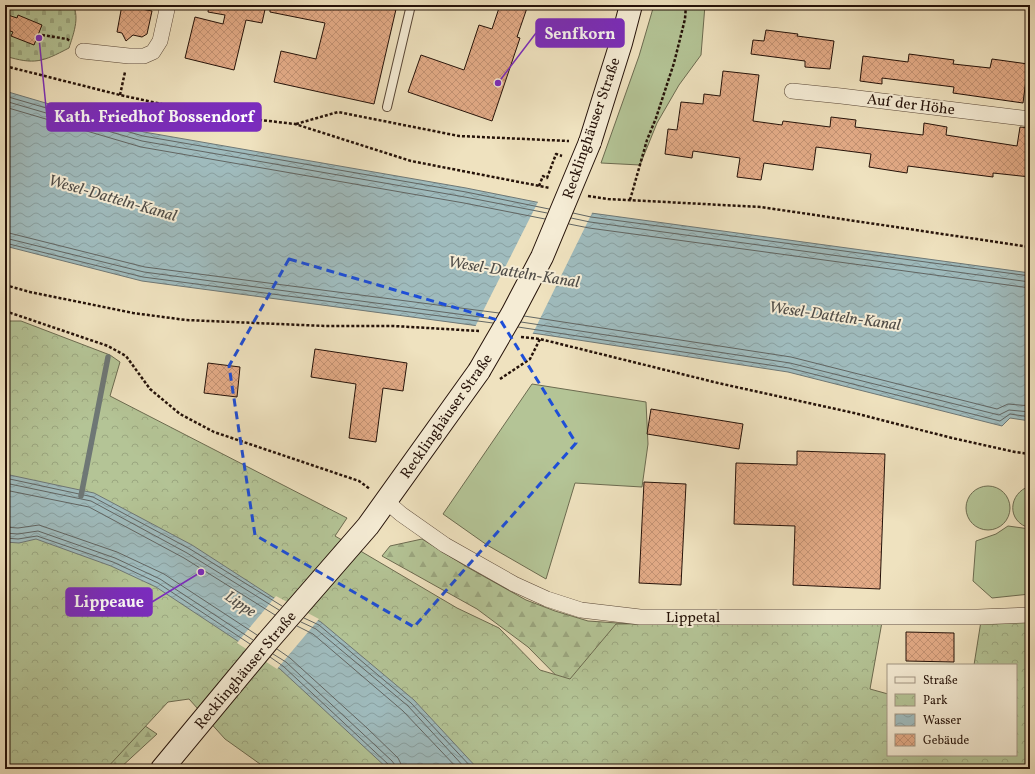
<svg xmlns="http://www.w3.org/2000/svg" width="1035" height="774" font-family="Vollkorn,serif">
	<defs>
		<pattern id="forest-firs" width="22" height="20" patternUnits="userSpaceOnUse"><rect width="22" height="20" fill="#b4c496"/><path d="M5 1l3.5 6h-7zM16 11l3.5 6h-7z" fill="#9ba780"/></pattern>
		<pattern id="cemetery-stones" width="16" height="16" patternUnits="userSpaceOnUse"><rect width="16" height="16" fill="#b4c496"/><path d="M2 7V4a2 2 0 0 1 4 0v3zM10 15v-3a2 2 0 0 1 4 0v3z" fill="#9ba780"/></pattern>
		<pattern id="park-crowns" width="20" height="18" patternUnits="userSpaceOnUse"><rect width="20" height="18" fill="#b4c496"/><path d="M2 6a3 3 0 1 1 6 0M12 15a3 3 0 1 1 6 0" fill="none" stroke="#9ba780"/></pattern>
		<pattern id="water-waves" width="16" height="10" patternUnits="userSpaceOnUse"><rect width="16" height="10" fill="#9fbbbd"/><path d="M0 5q4-4 8 0t8 0" fill="none" stroke="#89a0a1"/></pattern>
		<pattern id="building-cross-hatch" width="8" height="8" patternUnits="userSpaceOnUse"><rect width="8" height="8" fill="#e3ab87"/><path d="M0 0l8 8M0 8l8-8" fill="none" stroke="#c39273"/></pattern>
	</defs>
	<rect width="100%" height="100%" fill="#efe2bf"/>
	<filter id="stains"><feTurbulence type="fractalNoise" baseFrequency=".005" numOctaves="4"/><feColorMatrix values="0 0 0 0 .2 0 0 0 0 .09 0 0 0 0 .02 0 0 0 .5 -.17"/></filter>
	<radialGradient id="worn" r=".72"><stop offset=".6" stop-color="#630" stop-opacity="0"/><stop offset="1" stop-color="#630" stop-opacity=".3"/></radialGradient>
	<!-- grass -->
	<path fill="#b4c496" stroke="#6c6b50" d="M654 5H705L701 55 679 85 657 123 640 165 601 163 639 56Z
		M532 384 646 402 648 444 642 487 575 483 546 579 487 545 443 514Z
		M966 508a22 22 0 1 1 44 0a22 22 0 1 1-44 0Z
		M1030 486V528C1006 522 1008 493 1030 486Z
		M1008 526 1030 529V594L992 598 973 581 976 541 996 534Z"/>
	<!-- forest -->
	<path fill="url(#forest-firs)" stroke="#6c6b50" d="M422 539 467 567 526 600 555 611 588 621 675 627 604 724 528 647 477 609 382 556 390 546Z
		M123 711 157 734 119 769H84Z"/>
	<!-- cemetery -->
	<path fill="url(#cemetery-stones)" stroke="#6c6b50" d="M5 5H73C80 18 73 35 69 48 42 62 35 65 5 56Z"/>
	<!-- park -->
	<path fill="url(#park-crowns)" stroke="#6c6b50" d="M5 321H21L110 355 120 362 110 396 347 518 335 536 457 608 499 628 540 670 570 679 616 624 882 622 870 689 888 694V755H1016V665H974L981 621 1030 622V769H265L260 764 225 739 189 699 168 702 106 769H5Z"/>
	<!-- water -->
	<path fill="url(#water-waves)" stroke="#6e7775" d="M5 91 144 132 466 188 591 213 1030 273V421L1010 418 1002 426 788 372 539 334 142 281 5 246Z
		M5 474 94 493 192 545 274 598 321 622 414 700 478 769H388L280 669 156 587 111 566 36 539 19 543 5 542Z"/>
	<!-- pier -->
	<path fill="#efe2bf" d="M539 200 593 211 532 335 475 327Z
		M276 596 319 619 277 669 237 643Z"/>
	<g fill="none" stroke-linecap="round" stroke-linejoin="round">
		<!-- shore -->
		<path stroke="#626663" stroke-width="1" d="M5 96 143 136 466 192 549 209
			M5 101 142 141 465 197 547 213
			M5 107 141 147 464 203 545 219
			M573 213 591 217 1030 276
			M571 218 590 222 1030 282
			M569 224 589 228 1030 288
			M5 232 145 267 499 313
			M5 238 144 272 495 319
			M5 243 143 277 493 323
			M524 316 791 357 997 409 1008 404 1030 406
			M521 322 790 363 999 415 1009 410 1030 412
			M518 327 789 368 1000 421 1010 414 1030 417
			M5 478 93 497 190 549 282 606
			M5 483 91 501 187 553 279 610
			M5 490 89 507 184 558 275 615
			M5 527 18 528 39 525 117 552 164 574 257 635
			M5 533 18 534 38 531 115 558 160 579 253 640
			M5 538 18 539 37 536 113 562 158 583 250 644
			M304 618 319 625 411 703 473 769
			M301 622 316 629 408 706 466 769
			M297 626 313 634 403 711 458 769
			M277 649 290 658 367 728 398 758 401 764V769
			M273 654 286 662 392 761 395 765V769
			M270 657 283 666 389 765 390 769"/>
		<!-- stream -->
		<path stroke="#6e7775" stroke-width="5.5" d="M81 496 108 357"/>
	</g>
	<!-- building -->
	<path fill="url(#building-cross-hatch)" stroke="#251209" d="M122 5H137L136 8 152 11 147 34 142 37 133 35 126 41 122 33 117 32Z
		M209 5H266L262 23 246 20 234 70 185 58 195 17 223 24 225 15 208 12Z
		M270 5H397L374 104 274 82 281 51 316 59 325 23 270 12Z
		M500 5H528L517 37 520 38 492 121 408 92 421 55 464 70 479 25 492 29Z
		M5 14 17 18 18 15 42 25 34 45 11 36 13 32 5 29Z
		M766 30 798 34 797 36 834 41 830 69 805 67V61L751 54 753 40 764 41Z
		M909 54 954 60 953 64 990 68 992 59 1028 64 1023 103 953 93 954 87 882 78V84L860 81 863 56 908 62Z
		M723 71 759 75 753 121 782 125 783 121 830 127 831 117 856 120 855 127 923 135 924 123 947 127 946 135 1017 146 1020 127 1030 128V177L993 173V177L908 166 907 173 869 167 871 154 816 147 813 170 764 163 761 180 737 177 740 158 693 151 692 158 665 154 668 129 677 130 681 102 703 104 704 94 720 96Z
		M315 349 407 363 403 391 383 388 376 442 349 438 356 384 311 377Z
		M208 363 240 367 237 397 204 393Z
		M651 409 743 424 739 449 647 434Z
		M797 451 885 454 880 589 793 585 795 526 734 524 736 463 797 465Z
		M644 482 686 484 681 585 639 583Z
		M906 632 954 633V662L906 661Z"/>
	<g fill="none" stroke-linecap="round" stroke-linejoin="round">
		<defs>
			<path id="service" d="M387 107 411 5"/>
			<path id="minor" d="M83 51 129 56H144L153 52 160 41 168 5
				M792 91 841 96 1030 119
				M386 501 401 514 445 545 514 584 547 599 581 610 640 617H978L1030 615"/>
			<path id="secondary" d="M590 142 621 43 631 5
				M162 769 268 641 368 526 479 371"/>
		</defs>
		<!-- service casing -->
		<use href="#service" stroke="#584636" stroke-width="10"/>
		<!-- minor casing -->
		<use href="#minor" stroke="#584636" stroke-width="16"/>
		<!-- secondary casing -->
		<use href="#secondary" stroke="#251209" stroke-width="24"/>
		<!-- path -->
		<path stroke="#251209" stroke-width="2.5" stroke-dasharray="3 2" stroke-linecap="butt" d="M42 35 67 39 70 41
			M5 66 120 95 208 114 295 124 411 161 550 188
			M120 95 125 72
			M296 124 338 112 459 136 569 141
			M539 186 543 176 547 178 556 154 562 156
			M588 196 608 199 761 207 1030 247
			M630 200 647 140 656 118 674 63 685 19 686 5
			M5 285 30 292 133 313 186 320 325 326H394L479 331
			M5 311 108 346 126 356 150 389 180 414 214 432 359 481 370 489
			M521 337 540 339 718 383 854 413 952 438 1015 452 1030 454
			M500 379 530 359 540 339"/>
		<!-- service -->
		<use href="#service" stroke="#f5ecd5" stroke-width="8"/>
		<!-- minor -->
		<use href="#minor" stroke="#f5ecd5" stroke-width="15"/>
		<!-- secondary -->
		<use href="#secondary" stroke="#f5ecd5" stroke-width="22"/>
		<defs>
			<path id="secondary-bridge" d="M479 371 512 314 542 257 590 142"/>
		</defs>
		<!-- secondary-bridge casing -->
		<use href="#secondary-bridge" stroke="#251209" stroke-width="24" stroke-linecap="butt"/>
		<!-- secondary-bridge -->
		<use href="#secondary-bridge" stroke="#f5ecd5" stroke-width="22"/>
	</g>
	<!-- marked area -->
	<path fill="none" stroke="#1d4ed8" stroke-width="3" stroke-dasharray="8 5" stroke-linejoin="round" d="M289 259 501 321 576 443 414 627 255 535 229 366Z"/>
	<g text-anchor="middle" stroke-width="4" stroke-linejoin="round" paint-order="stroke">
		<!-- street labels -->
		<g font-size="15" fill="#251209" stroke="#f5ecd5">
			<text transform="translate(911 104) rotate(7)" y="5">Auf der Höhe</text>
			<text transform="translate(591 128) rotate(-71)" y="5">Recklinghäuser Straße</text>
			<text transform="translate(446 416) rotate(-55)" y="5">Recklinghäuser Straße</text>
			<text x="693" y="622">Lippetal</text>
			<text transform="translate(245 670) rotate(-50)" y="5">Recklinghäuser Straße</text>
		</g>
		<!-- water labels -->
		<g font-size="16" font-style="italic" fill="#504d48" stroke="#f5ecd5">
			<text transform="translate(113 197) rotate(16)" y="6">Wesel-Datteln-Kanal</text>
			<text transform="translate(514 271) rotate(9)" y="6">Wesel-Datteln-Kanal</text>
			<text transform="translate(835 315) rotate(8)" y="6">Wesel-Datteln-Kanal</text>
			<text transform="translate(241 603) rotate(34)" y="6">Lippe</text>
		</g>
	</g>
	<!-- callouts -->
	<path fill="none" stroke="#7b2cbf" stroke-width="1.5" d="M498 83L536 33M39 38L47 117M201 572L152 602"/>
	<g fill="#7b2cbf" stroke="#f5ecd5" stroke-width="1.5">
		<circle cx="498" cy="83" r="4"/>
		<circle cx="39" cy="38" r="4"/>
		<circle cx="201" cy="572" r="4"/>
	</g>
	<g fill="#7b2cbf" stroke="#7b2cbf" stroke-width="1.5">
		<rect x="536" y="19" width="88" height="28" rx="4"/>
		<rect x="47" y="103" width="214" height="28" rx="4"/>
		<rect x="66" y="588" width="86" height="28" rx="4"/>
	</g>
	<g font-size="16" text-anchor="middle" font-weight="bold" fill="#fff">
		<text x="580" y="39">Senfkorn</text>
		<text x="154" y="122">Kath. Friedhof Bossendorf</text>
		<text x="109" y="607">Lippeaue</text>
	</g>
	<!-- margin -->
	<rect width="1035" height="774" fill="none" stroke="#efe2bf" stroke-width="20"/>
	<rect x="6" y="6" width="1023" height="762" fill="none" stroke="#251209" stroke-width="2"/>
	<rect x="10" y="10" width="1015" height="754" fill="none" stroke="#251209"/>
	<!-- legend -->
	<rect x="887" y="664" width="130" height="92" fill="#f5ecd5" stroke="#a29583"/>
	<rect x="895" y="677" width="20" height="6" fill="#f5ecd5" stroke="#a29583"/>
	<text x="923" y="684" font-size="12" fill="#251209">Straße</text>
	<rect x="895" y="694" width="20" height="12" fill="url(#park-crowns)" stroke="#a29583"/>
	<text x="923" y="704" font-size="12" fill="#251209">Park</text>
	<rect x="895" y="714" width="20" height="12" fill="url(#water-waves)" stroke="#a29583"/>
	<text x="923" y="724" font-size="12" fill="#251209">Wasser</text>
	<rect x="895" y="734" width="20" height="12" fill="url(#building-cross-hatch)" stroke="#a29583"/>
	<text x="923" y="744" font-size="12" fill="#251209">Gebäude</text>
	<rect width="100%" height="100%" filter="url(#stains)"/>
	<rect width="100%" height="100%" fill="url(#worn)"/>
</svg>
